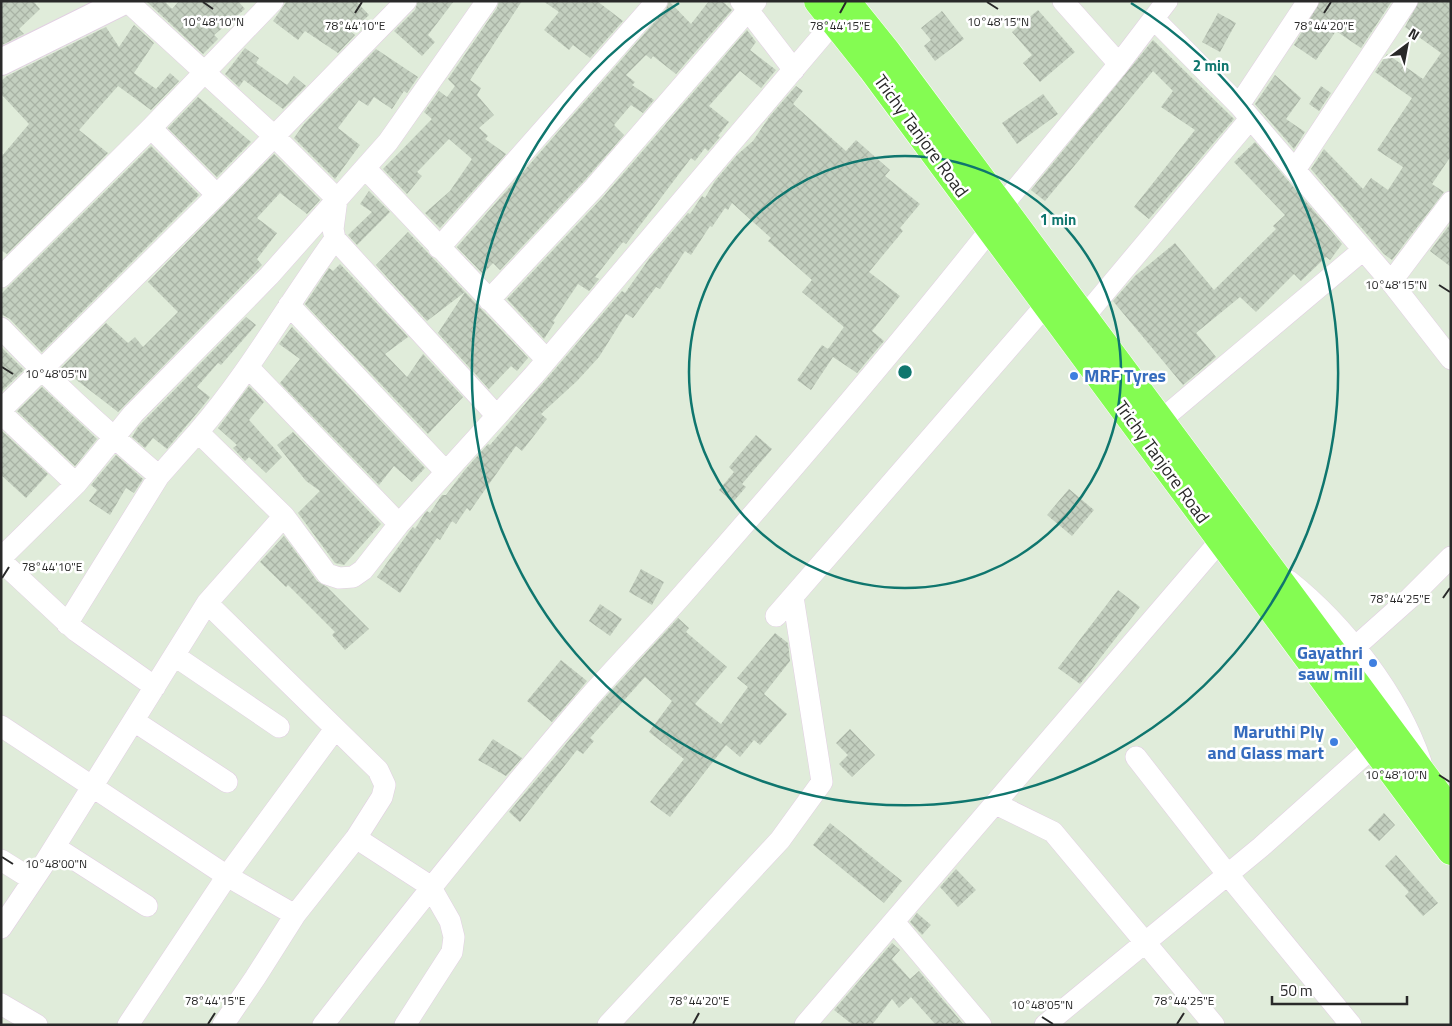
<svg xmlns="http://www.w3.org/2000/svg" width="1452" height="1026" font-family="'Titillium Web',sans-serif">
	<defs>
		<pattern id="building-cross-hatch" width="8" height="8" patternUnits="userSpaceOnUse" patternTransform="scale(1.25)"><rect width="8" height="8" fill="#c3cfbf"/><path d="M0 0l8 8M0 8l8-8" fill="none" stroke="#a8b2a4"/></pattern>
	</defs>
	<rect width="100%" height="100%" fill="#e0ecda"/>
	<!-- building -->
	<path fill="url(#building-cross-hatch)" d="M1 1H33L40 9 19 29 24 34 2 45Z
		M146 1H164L172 9 179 1H238L245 9 214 35 218 39 203 54Z
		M287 1H356L369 15 351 32 355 35 338 53 305 31 298 40 273 21Z
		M418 1H454L428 35 435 42 422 56 394 31 415 10Z
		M499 1H522L470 80 481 88 477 95 494 115 479 128 488 136 485 139 506 154 440 228 425 213 450 191 472 159 449 139 417 172 422 176 407 194 383 169 432 119 424 112 439 91 447 97 455 86 448 79 497 8Z
		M543 1H597L623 21 590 58 573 45 569 50 544 30 559 12Z
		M669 1 691 24 709 1H722L732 10 676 74 653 56 651 59 646 55 626 75 635 82 632 85 654 100 643 113 631 105 614 125 624 135 585 180 500 270 493 263 483 274 457 247 666 9Z
		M1320 1H1392L1361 48 1336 31 1316 60 1294 45Z
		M1419 1H1451V156L1432 184 1444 192 1392 260 1384 254 1311 169 1324 149 1363 189 1371 178 1388 190 1403 167 1377 150 1412 98 1375 72 1387 54 1423 79 1441 53 1405 27Z
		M1038 10 1075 52 1040 82 1023 63 1032 55 1012 32Z
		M942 11 964 39 935 61 924 46 931 40 921 28Z
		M1218 13 1236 23 1220 52 1202 42Z
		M134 25 154 43 134 73 156 89 170 73 179 81 151 110 118 86 79 130 108 153 7 254 1 250V157L29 124 1 94V81L7 76 106 27 119 47Z
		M747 30 756 42 750 50 776 70 761 88 740 71 709 106 729 122 718 136 720 137 708 151 705 148 695 161 691 158 626 244 623 242 595 277 599 279 589 291 578 284 553 321 555 322 544 339 507 299 603 197Z
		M1153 40 1234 119 1149 219 1134 207 1195 130 1161 107 1173 91 1153 71 1045 201 1031 190Z
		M245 48 259 58 256 63 287 85 294 76 306 86 283 109 244 80 239 87 225 74Z
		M376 49 418 77 407 93 404 91 392 109 374 97 368 106 359 100 338 128 360 145 335 179 294 138 304 124Z
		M1275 75 1301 98 1286 119 1305 132 1294 149 1255 104Z
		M796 86 803 91 793 104 846 151 856 140 890 170 885 176 920 204 900 228 903 231 869 272 900 296 872 331 884 341 857 373 833 357 811 390 797 380 822 345 828 349 844 327 802 292 812 280 768 241 771 238 732 203 728 210 725 208 712 227 710 226 691 255 685 251 660 289 656 287 633 318 626 314 599 357 577 381 541 414 547 419 522 451 516 446 470 511 467 508 456 524 452 521 440 540 437 538 400 593 377 577 409 532 413 527 415 529 425 513 427 511 430 513 442 495H446L464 471 488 444 490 445 622 291 625 293 649 259 688 213 690 214 702 196 705 198 715 181 737 155 753 141 770 116Z
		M1321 86 1331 93 1319 111 1309 104Z
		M1043 94 1058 114 1017 144 1002 123Z
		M198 97 251 142 217 177 168 128Z
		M1255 142 1342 244 1330 260 1326 257 1301 281 1294 274 1256 312 1240 297 1196 333 1216 357 1183 385 1113 301 1135 276 1175 243 1214 290 1276 229 1273 226 1285 215 1234 162Z
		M151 146 199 195 42 352 10 319 1 314V294Z
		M274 154 320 200 307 214 280 193 257 218 277 233 257 259 262 265 118 412 61 368 106 323 128 343 135 337 143 347 178 312 148 282Z
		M369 191 390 212 357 245 348 235 372 212 360 204Z
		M1451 223V267L1430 251Z
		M408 232 465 292 427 321 376 265Z
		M340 264 408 337 385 354 407 377 423 354 463 397 428 434 305 304 329 268 333 271Z
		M465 292 528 358 517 371 511 366 489 389 438 333Z
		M246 317 256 325 221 365 218 363 197 387 210 397 207 401 167 449 153 438 145 448 132 437 138 427Z
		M292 327 425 468 412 482 394 466 379 485 280 383 300 359 279 344Z
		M1 347 24 370 1 392Z
		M249 386 264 402 249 420 282 457 266 473 249 457 245 461 233 448 237 445 218 428Z
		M42 387 97 439 75 466 17 411Z
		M1 430 48 474 26 498 1 475Z
		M293 432 381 524 344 565 335 563 298 513 320 491 306 481 277 445Z
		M756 435 772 449 742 484 746 487 733 502 719 490 734 472 729 467Z
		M116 455 143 479 134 493 126 488 110 515 89 501 97 490 91 485Z
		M1069 489 1094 510 1072 536 1047 515Z
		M284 536 317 581 327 587 369 629 345 650 332 635 335 632 288 585 286 587 260 562Z
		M641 569 664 582 652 605 629 592Z
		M1118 590 1140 607 1080 684 1058 668Z
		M600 604 622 619 610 636 589 621Z
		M678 618 689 628 686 632 727 667 695 704 721 724 748 687 737 678 775 633 788 643 790 661 764 694 787 714 760 745 754 740 740 757 726 745 670 817 650 802 684 759 649 732 672 701 645 677 590 738 594 741 583 754 577 750 520 822 509 812 601 702Z
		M561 660 587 681 552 722 527 701Z
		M850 729 875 755 852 777 839 764 848 755 836 743Z
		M493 739 522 758 506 776 478 760Z
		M1384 813 1395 825 1379 841 1368 830Z
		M830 823 902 881 884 903 813 845Z
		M1396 855 1438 903 1423 916 1405 896 1409 892 1385 866Z
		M956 869 976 890 958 907 940 887Z
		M917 913 931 925 922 935 910 922Z
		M892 943 900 950 892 959 910 979 919 971 964 1025H936L911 997 899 1008 892 999 872 1025H853L834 1010Z"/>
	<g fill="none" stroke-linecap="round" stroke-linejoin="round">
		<defs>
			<path id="minor" d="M741 1 794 70
				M1063 1 1119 64
				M1154 19 1239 105 1391 282 1451 359
				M1239 105 1308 1
				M151 128 217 195
				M365 168 547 360
				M1295 170 1407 1
				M1002 206 1119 64 1167 1
				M335 239 497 416
				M439 248 657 1
				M1 277 151 128 273 1
				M1391 282 1451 202
				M489 300 594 188 756 1
				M289 305 446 472
				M1084 317 1250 119
				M1 328C51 381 103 429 159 476
				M249 368 399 524
				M1 410 217 195 406 1
				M1 413 76 484
				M1161 420 1363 250
				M284 516 327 574 339 578 353 577 363 570 399 524 534 375 834 22
				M1 558 76 484 133 414 269 276 388 142 487 1
				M1 561 76 631 155 687
				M1289 581C1344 625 1398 694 1421 762
				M207 603 378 770 385 785 382 797 356 838 295 915 255 978 223 1025
				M776 616 1046 305
				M67 624 159 476 198 432
				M1354 648 1410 598 1451 557
				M175 656 279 727
				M134 721 227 782
				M1 726 227 876 295 915
				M1136 757 1228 875 1351 1025
				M996 804 1053 832 1214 1025
				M356 838 430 886 450 921 454 937 452 952 405 1025
				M55 847 147 906
				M1 860 33 880
				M894 922 981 1025
				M1 928 42 867 207 603 284 516 198 432C250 372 288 303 335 239L333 229 337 199 275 137 127 1
				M1 1004 37 1025
				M128 1025 227 876 335 729
				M323 1025C406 918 491 812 579 709 613 669 650 632 684 593 789 474 892 354 990 230
				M608 1025 780 840 822 782 793 597
				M805 1025 1220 541
				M1045 1025 1261 847 1373 747"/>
			<path id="tertiary" d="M1 62 124 1"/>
			<path id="trunk" d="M818 1 872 69 1451 851
				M846 1 887 52 1451 812"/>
		</defs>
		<!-- minor casing -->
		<use href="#minor" stroke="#e2cfe3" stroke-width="22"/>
		<!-- tertiary casing -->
		<use href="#tertiary" stroke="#e2cfe3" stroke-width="28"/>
		<!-- trunk casing -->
		<use href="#trunk" stroke="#fff" stroke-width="29"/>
		<!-- minor -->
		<use href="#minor" stroke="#fff" stroke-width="21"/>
		<!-- tertiary -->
		<use href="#tertiary" stroke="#fff" stroke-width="26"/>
		<!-- trunk -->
		<use href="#trunk" stroke="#84fc52" stroke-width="28"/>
	</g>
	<!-- ticks -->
	<path fill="none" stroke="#292929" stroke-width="2" d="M203 2 213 9M987 2 998 9M355 13 362 2M840 13 846 2M1324 13 1331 2M1439 285 1450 292M2 367 13 374M2 578 9 567M1443 598 1450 588M1439 775 1450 782M2 857 13 864M1042 1017 1053 1024M208 1024 215 1013M693 1024 699 1013M1177 1024 1184 1013"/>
	<!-- distance rings -->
	<g fill="none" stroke="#0f766e" stroke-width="2.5">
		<circle cx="905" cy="372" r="216"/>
		<path d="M1131 3A433 433 0 1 1 679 3"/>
	</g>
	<!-- markers -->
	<g fill="#3f7fe0" stroke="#fff" stroke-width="2">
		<circle cx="1074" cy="376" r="5"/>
		<circle cx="1373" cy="663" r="5"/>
		<circle cx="1334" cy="742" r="5"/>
	</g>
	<g text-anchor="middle" stroke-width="5" stroke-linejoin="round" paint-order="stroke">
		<!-- street labels -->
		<g font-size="18" fill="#292929" stroke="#fff">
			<text transform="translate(921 136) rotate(54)" y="6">Trichy Tanjore Road</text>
			<text transform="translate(1162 462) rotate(54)" y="6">Trichy Tanjore Road</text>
		</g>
		<!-- shop labels -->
		<g font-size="18" font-weight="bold" fill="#366cbe" stroke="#fff" text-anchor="end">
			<text x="1084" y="382" text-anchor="start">MRF Tyres</text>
			<text x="1363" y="659">Gayathri<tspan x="1363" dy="21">saw mill</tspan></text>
			<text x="1324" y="738">Maruthi Ply<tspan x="1324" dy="21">and Glass mart</tspan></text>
		</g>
	</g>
	<g font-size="12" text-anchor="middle" fill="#292929" stroke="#fff" stroke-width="5" stroke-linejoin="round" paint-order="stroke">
		<text x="213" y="26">10°48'10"N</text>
		<text x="998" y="26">10°48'15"N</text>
		<text x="355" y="30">78°44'10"E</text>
		<text x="840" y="30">78°44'15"E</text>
		<text x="1324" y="30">78°44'20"E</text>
		<text x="1396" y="289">10°48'15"N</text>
		<text x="56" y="378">10°48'05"N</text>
		<text x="52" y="571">78°44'10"E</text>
		<text x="1400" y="603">78°44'25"E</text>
		<text x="1396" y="779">10°48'10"N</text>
		<text x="56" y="868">10°48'00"N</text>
		<text x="215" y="1005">78°44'15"E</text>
		<text x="699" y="1005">78°44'20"E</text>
		<text x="1184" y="1005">78°44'25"E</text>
		<text x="1042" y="1009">10°48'05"N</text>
	</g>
	<circle cx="905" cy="372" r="8" fill="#0f766e" stroke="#fff" stroke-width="2.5"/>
	<g font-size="15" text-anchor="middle" font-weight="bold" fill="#0f766e" stroke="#fff" stroke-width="5" stroke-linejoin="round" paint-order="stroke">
		<text x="1211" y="71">2 min</text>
		<text x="1058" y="225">1 min</text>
	</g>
	<!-- border -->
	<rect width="1452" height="1026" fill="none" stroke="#292929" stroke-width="5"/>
	<!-- north arrow -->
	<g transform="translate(1407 45) rotate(32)" stroke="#ffffff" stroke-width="4" paint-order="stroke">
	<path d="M0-4L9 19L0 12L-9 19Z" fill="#292929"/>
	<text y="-8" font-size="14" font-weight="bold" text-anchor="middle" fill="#292929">N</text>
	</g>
	<!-- scale -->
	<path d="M1272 996v8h135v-8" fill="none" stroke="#292929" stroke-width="2.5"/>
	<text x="1280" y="996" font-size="15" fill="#292929" stroke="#ffffff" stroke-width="4" paint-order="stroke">50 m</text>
</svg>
